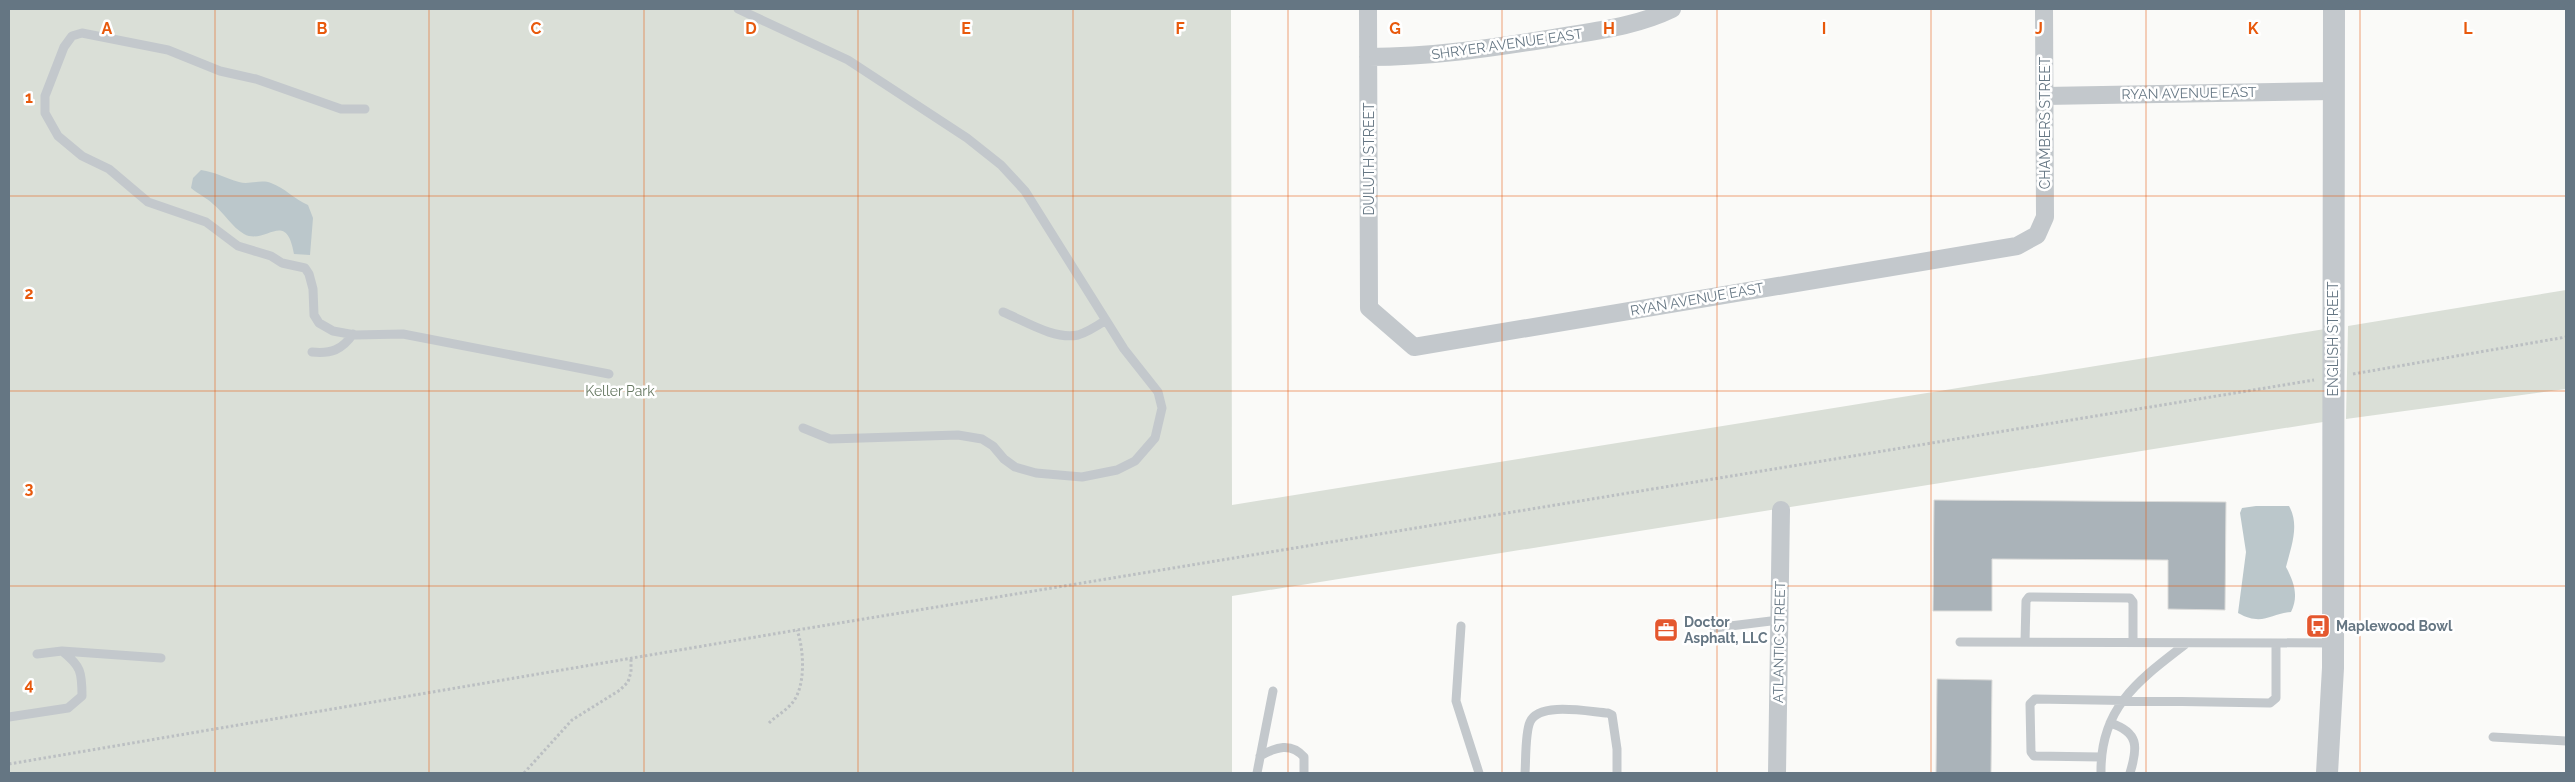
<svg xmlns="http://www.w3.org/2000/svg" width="2575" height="782" font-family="Raleway,sans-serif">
	<rect width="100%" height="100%" fill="#fafaf8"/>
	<!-- green -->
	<path fill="#dadfd7" d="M9 9H1231L1232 505 2325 329 2323 422 1232 596V773H9Z
		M2566 290V389L2346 419 2348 326Z"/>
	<!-- water -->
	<path fill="#bbc7cb" d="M201 170C215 172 225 178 239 182 249 185 261 179 271 183 285 188 294 199 308 205L313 218 310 255 294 254C286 208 266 246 244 234 232 227 224 213 213 204 207 198 198 194 191 188L193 178Z
		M2256 506H2289C2300 525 2291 547 2286 567 2294 582 2299 596 2291 612 2271 613 2263 627 2238 613L2246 552 2240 513 2242 508Z"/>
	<!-- building -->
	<path fill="#aab3b9" stroke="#dcdcda" d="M1934 500 2226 502 2225 610 2168 609V560L1992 559V611H1933Z
		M1937 679 1992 680 1991 773H1936Z"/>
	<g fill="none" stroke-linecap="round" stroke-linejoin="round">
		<!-- path -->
		<path stroke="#bbbfc2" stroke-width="3" stroke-dasharray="2.5 2.5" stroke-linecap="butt" d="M2353 374 2566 337
			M769 723C776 716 787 710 793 702 806 685 804 649 797 630
			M9 764 797 630 2314 380
			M524 773 572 720 620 690 628 682 631 672V659"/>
		<!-- service -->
		<path stroke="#c3c8cc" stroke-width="9" d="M738 9 848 60 967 138 1001 165 1025 191 1124 349 1158 392 1162 408 1155 438 1135 461 1117 470 1082 477 1036 473 1015 467 1004 459 993 446 982 439 958 435 830 439 803 428
			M365 109H341L256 79 220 71 168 50 82 33 72 36 64 47 45 96V113L58 136 82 156 109 169 148 202 206 222 238 246 271 256 282 263 305 268 309 274 313 289 314 315 319 323 333 331 355 335 403 334 609 374
			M1003 312C1025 321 1054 340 1078 335 1088 332 1097 326 1106 320
			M312 352C331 354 342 350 353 334
			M1461 626 1456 701 1479 773
			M1714 628 1779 620
			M1960 642 2333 643
			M2025 642 2026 601 2029 597 2130 598 2133 602V642
			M62 651 161 658
			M9 717 68 708 82 696C82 672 81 666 62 651L37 654
			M2110 723C2139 732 2138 747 2130 773
			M2493 737 2566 741
			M1260 756C1276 747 1291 742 1304 757V773
			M2101 757 2034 756 2031 752 2030 704 2035 699 2270 703 2276 698V643
			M1257 773 1273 691
			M1525 773C1526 760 1525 733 1530 722 1539 701 1590 712 1608 713L1612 715 1617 749V773
			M2101 773C2100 707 2139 680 2187 643"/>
		<!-- minor -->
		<path stroke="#c3c8cc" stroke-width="18" d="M1368 9 1369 308 1414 347 2017 246 2037 235 2045 217 2044 9
			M1368 57C1431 57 1492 48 1554 38 1594 31 1635 27 1672 9
			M2045 96 2334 91
			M1777 773 1781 510"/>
		<!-- tertiary -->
		<path stroke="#c3c8cc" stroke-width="22" d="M2327 773 2333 668 2334 9"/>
	</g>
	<!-- grid -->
	<path fill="none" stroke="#e8590c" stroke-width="1" stroke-opacity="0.55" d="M215 9V773M429 9V773M644 9V773M858 9V773M1073 9V773M1288 9V773M1502 9V773M1717 9V773M1931 9V773M2146 9V773M2360 9V773M9 196H2566M9 391H2566M9 586H2566"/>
	<!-- icons -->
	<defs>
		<symbol id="bus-square" viewBox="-11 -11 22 22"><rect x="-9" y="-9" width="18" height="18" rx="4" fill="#e4572e" stroke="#fff"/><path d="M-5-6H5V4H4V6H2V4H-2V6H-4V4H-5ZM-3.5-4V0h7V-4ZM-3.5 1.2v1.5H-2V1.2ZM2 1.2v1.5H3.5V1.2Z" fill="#fff"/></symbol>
		<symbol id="office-square" viewBox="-11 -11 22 22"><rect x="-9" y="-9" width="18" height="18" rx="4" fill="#e4572e" stroke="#fff"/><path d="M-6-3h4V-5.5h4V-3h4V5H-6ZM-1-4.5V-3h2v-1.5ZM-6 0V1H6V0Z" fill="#fff"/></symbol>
	</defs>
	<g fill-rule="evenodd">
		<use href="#bus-square" x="2304" y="612" width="28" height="28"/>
		<use href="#office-square" x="1652" y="616" width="28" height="28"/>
	</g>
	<g text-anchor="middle" stroke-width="5" stroke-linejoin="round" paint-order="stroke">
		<!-- street labels -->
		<g font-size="14" fill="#657683" stroke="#fff">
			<text transform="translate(1507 44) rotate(-8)" y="5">SHRYER AVENUE EAST</text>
			<text transform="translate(2189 93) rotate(-1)" y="5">RYAN AVENUE EAST</text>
			<text transform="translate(2045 123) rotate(-90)" y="5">CHAMBERS STREET</text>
			<text transform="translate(1369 159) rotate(-90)" y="5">DULUTH STREET</text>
			<text transform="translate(1697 299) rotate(-10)" y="5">RYAN AVENUE EAST</text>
			<text transform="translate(2333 339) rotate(-90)" y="5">ENGLISH STREET</text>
			<text transform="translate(1779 642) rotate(-89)" y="5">ATLANTIC STREET</text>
		</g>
		<!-- park labels -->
		<g font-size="14" fill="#687a64" stroke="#fff">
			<text x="620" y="396">Keller Park</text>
		</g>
		<!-- poi labels -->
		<g font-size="14" font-weight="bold" fill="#657683" stroke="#fff" text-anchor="start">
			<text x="1684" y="627">Doctor<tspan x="1684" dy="16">Asphalt, LLC</tspan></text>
			<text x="2336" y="631">Maplewood Bowl</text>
		</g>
	</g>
	<g font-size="16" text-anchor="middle" font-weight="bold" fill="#e8590c" stroke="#fff" stroke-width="5" stroke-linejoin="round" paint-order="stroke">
		<text x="107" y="34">A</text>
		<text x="322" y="34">B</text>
		<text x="536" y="34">C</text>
		<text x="751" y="34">D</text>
		<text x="966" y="34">E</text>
		<text x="1180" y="34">F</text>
		<text x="1395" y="34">G</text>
		<text x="1609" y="34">H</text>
		<text x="1824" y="34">I</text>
		<text x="2039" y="34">J</text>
		<text x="2253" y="34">K</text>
		<text x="2468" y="34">L</text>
		<text x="29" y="103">1</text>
		<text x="29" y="299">2</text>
		<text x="29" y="494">3</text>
		<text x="29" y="690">4</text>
	</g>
	<!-- border -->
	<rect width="2575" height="782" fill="none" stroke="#657683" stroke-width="20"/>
</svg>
